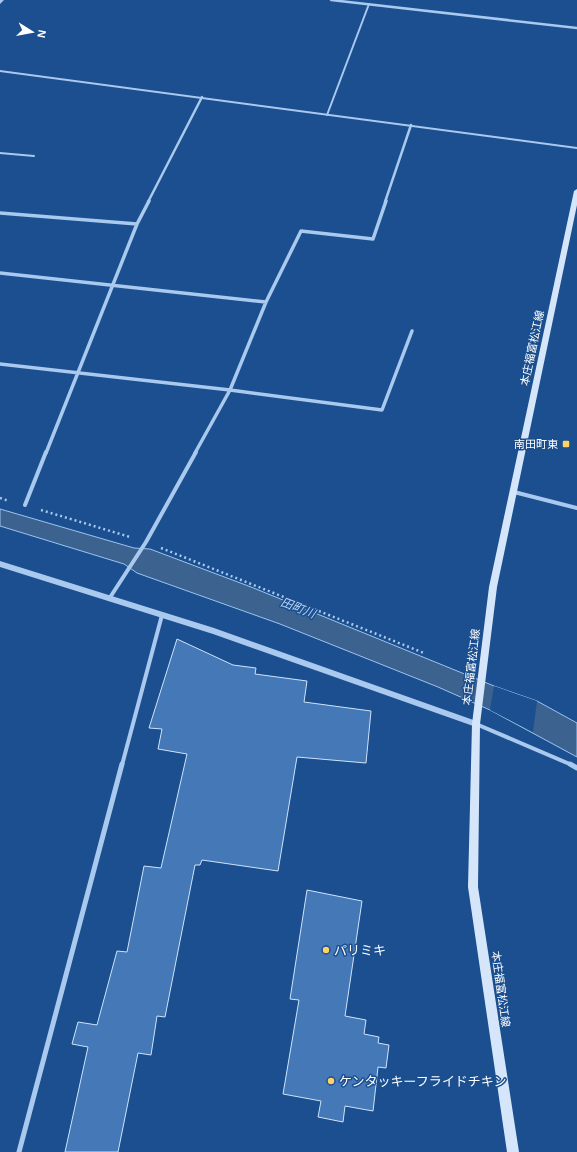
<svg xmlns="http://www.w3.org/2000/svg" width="577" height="1152" font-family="Helvetica,'Noto Sans JP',sans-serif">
	<rect width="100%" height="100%" fill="#1b4f8f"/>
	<!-- water -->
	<path fill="#3c6290" stroke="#9cc4f0" d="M0 509 134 548 150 549 251 587 494 686 537 701 577 723V757L490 710 438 687 280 624 137 573 124 564 0 526Z"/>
	<!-- pier -->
	<path fill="#1b4f8f" d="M494 686 537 701 533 732 490 710Z"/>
	<!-- building -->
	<path fill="#4478b7" stroke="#cfe3fa" d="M177 639 233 665 256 668 255 674 307 681 304 702 371 711 366 763 297 757 278 871 202 860 200 865H195L165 1017 157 1016 151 1055 138 1053 118 1152H65L88 1047 72 1044 78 1022 97 1025 117 951 127 952 144 866 161 868 187 754 158 749 162 729 149 728Z
		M307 890 362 901 345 1016 366 1020 364 1034 379 1037 378 1043 389 1045 386 1068 378 1067 373 1111 345 1106 343 1122 318 1117 321 1101 283 1094 299 1000 290 999Z"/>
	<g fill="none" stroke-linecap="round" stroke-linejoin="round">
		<!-- path -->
		<path stroke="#a9c9ee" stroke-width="2.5" stroke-dasharray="2 3" stroke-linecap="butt" d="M0 498 9 501
			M41 510 130 537
			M161 548 424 653"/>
		<!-- service -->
		<path stroke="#a9c9ee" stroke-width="2" d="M327 115 369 4
			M0 153 34 156"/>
		<!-- minor-far3 -->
		<path stroke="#a9c9ee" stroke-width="2.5" d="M331 0 577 28
			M148 202 202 97
			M385 202 411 125"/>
		<!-- minor-far2 -->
		<path stroke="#a9c9ee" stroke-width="3.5" d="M0 213 137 224
			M0 273 266 302
			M0 364 230 390 382 410 412 331
			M46 453 137 224 149 201
			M195 453 230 390 266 302 301 231 373 239 386 201"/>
		<!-- minor-far1 -->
		<path stroke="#a9c9ee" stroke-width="4" d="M514 492 577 508
			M25 505 46 452
			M109 599 146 542 196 452
			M476 724 572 765
			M122 765 162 615"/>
		<!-- minor -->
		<path stroke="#a9c9ee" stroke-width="5" d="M570 764 577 768
			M19 1152 122 764"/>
		<!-- tertiary -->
		<path fill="#a9c9ee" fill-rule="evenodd" d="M0 0H4L0 4Z
			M0 70 577 147V149L0 72Z
			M0 561 214 628 479 722 480 724 479 726 476 727 213 634 0 567Z"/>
		<!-- secondary -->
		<path fill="#d6e6fa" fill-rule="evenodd" d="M577 189V205L497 587 480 724 478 887 519 1152H507L468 887 472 724 489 587 574 191Z"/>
	</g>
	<!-- markers -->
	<g fill="#ffd166" stroke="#1b4f8f" stroke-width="1.5">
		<rect x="562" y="440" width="8" height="8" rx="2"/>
		<circle cx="326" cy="950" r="4"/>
		<circle cx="331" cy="1081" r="4"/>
	</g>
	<g text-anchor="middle" stroke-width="3" stroke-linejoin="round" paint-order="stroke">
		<!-- street labels -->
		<g font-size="11" fill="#fff" stroke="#1b4f8f">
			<text transform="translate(532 348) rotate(-78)" y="4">本庄福富松江線</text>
			<text transform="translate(471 667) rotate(-83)" y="4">本庄福富松江線</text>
			<text transform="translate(501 989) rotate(82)" y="4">本庄福富松江線</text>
		</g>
		<!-- poi labels -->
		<g font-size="11" fill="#fff" stroke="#1b4f8f" text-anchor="end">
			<text x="558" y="448">南田町東</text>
		</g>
		<!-- water labels -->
		<g font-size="12" font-style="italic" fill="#b5d3f5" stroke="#1b4f8f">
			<text transform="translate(298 608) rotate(21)" y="4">田町川</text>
		</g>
		<!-- near-poi labels -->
		<g font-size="13" fill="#fff" stroke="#1b4f8f" text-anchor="start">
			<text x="334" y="955">パリミキ</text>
			<text x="339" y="1086">ケンタッキーフライドチキン</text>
		</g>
	</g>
	<!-- north arrow -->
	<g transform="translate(32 32) rotate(101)" stroke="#1b4f8f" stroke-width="3" paint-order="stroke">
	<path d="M0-3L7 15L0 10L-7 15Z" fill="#ffffff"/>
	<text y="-6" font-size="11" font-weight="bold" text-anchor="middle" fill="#ffffff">N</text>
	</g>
</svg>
